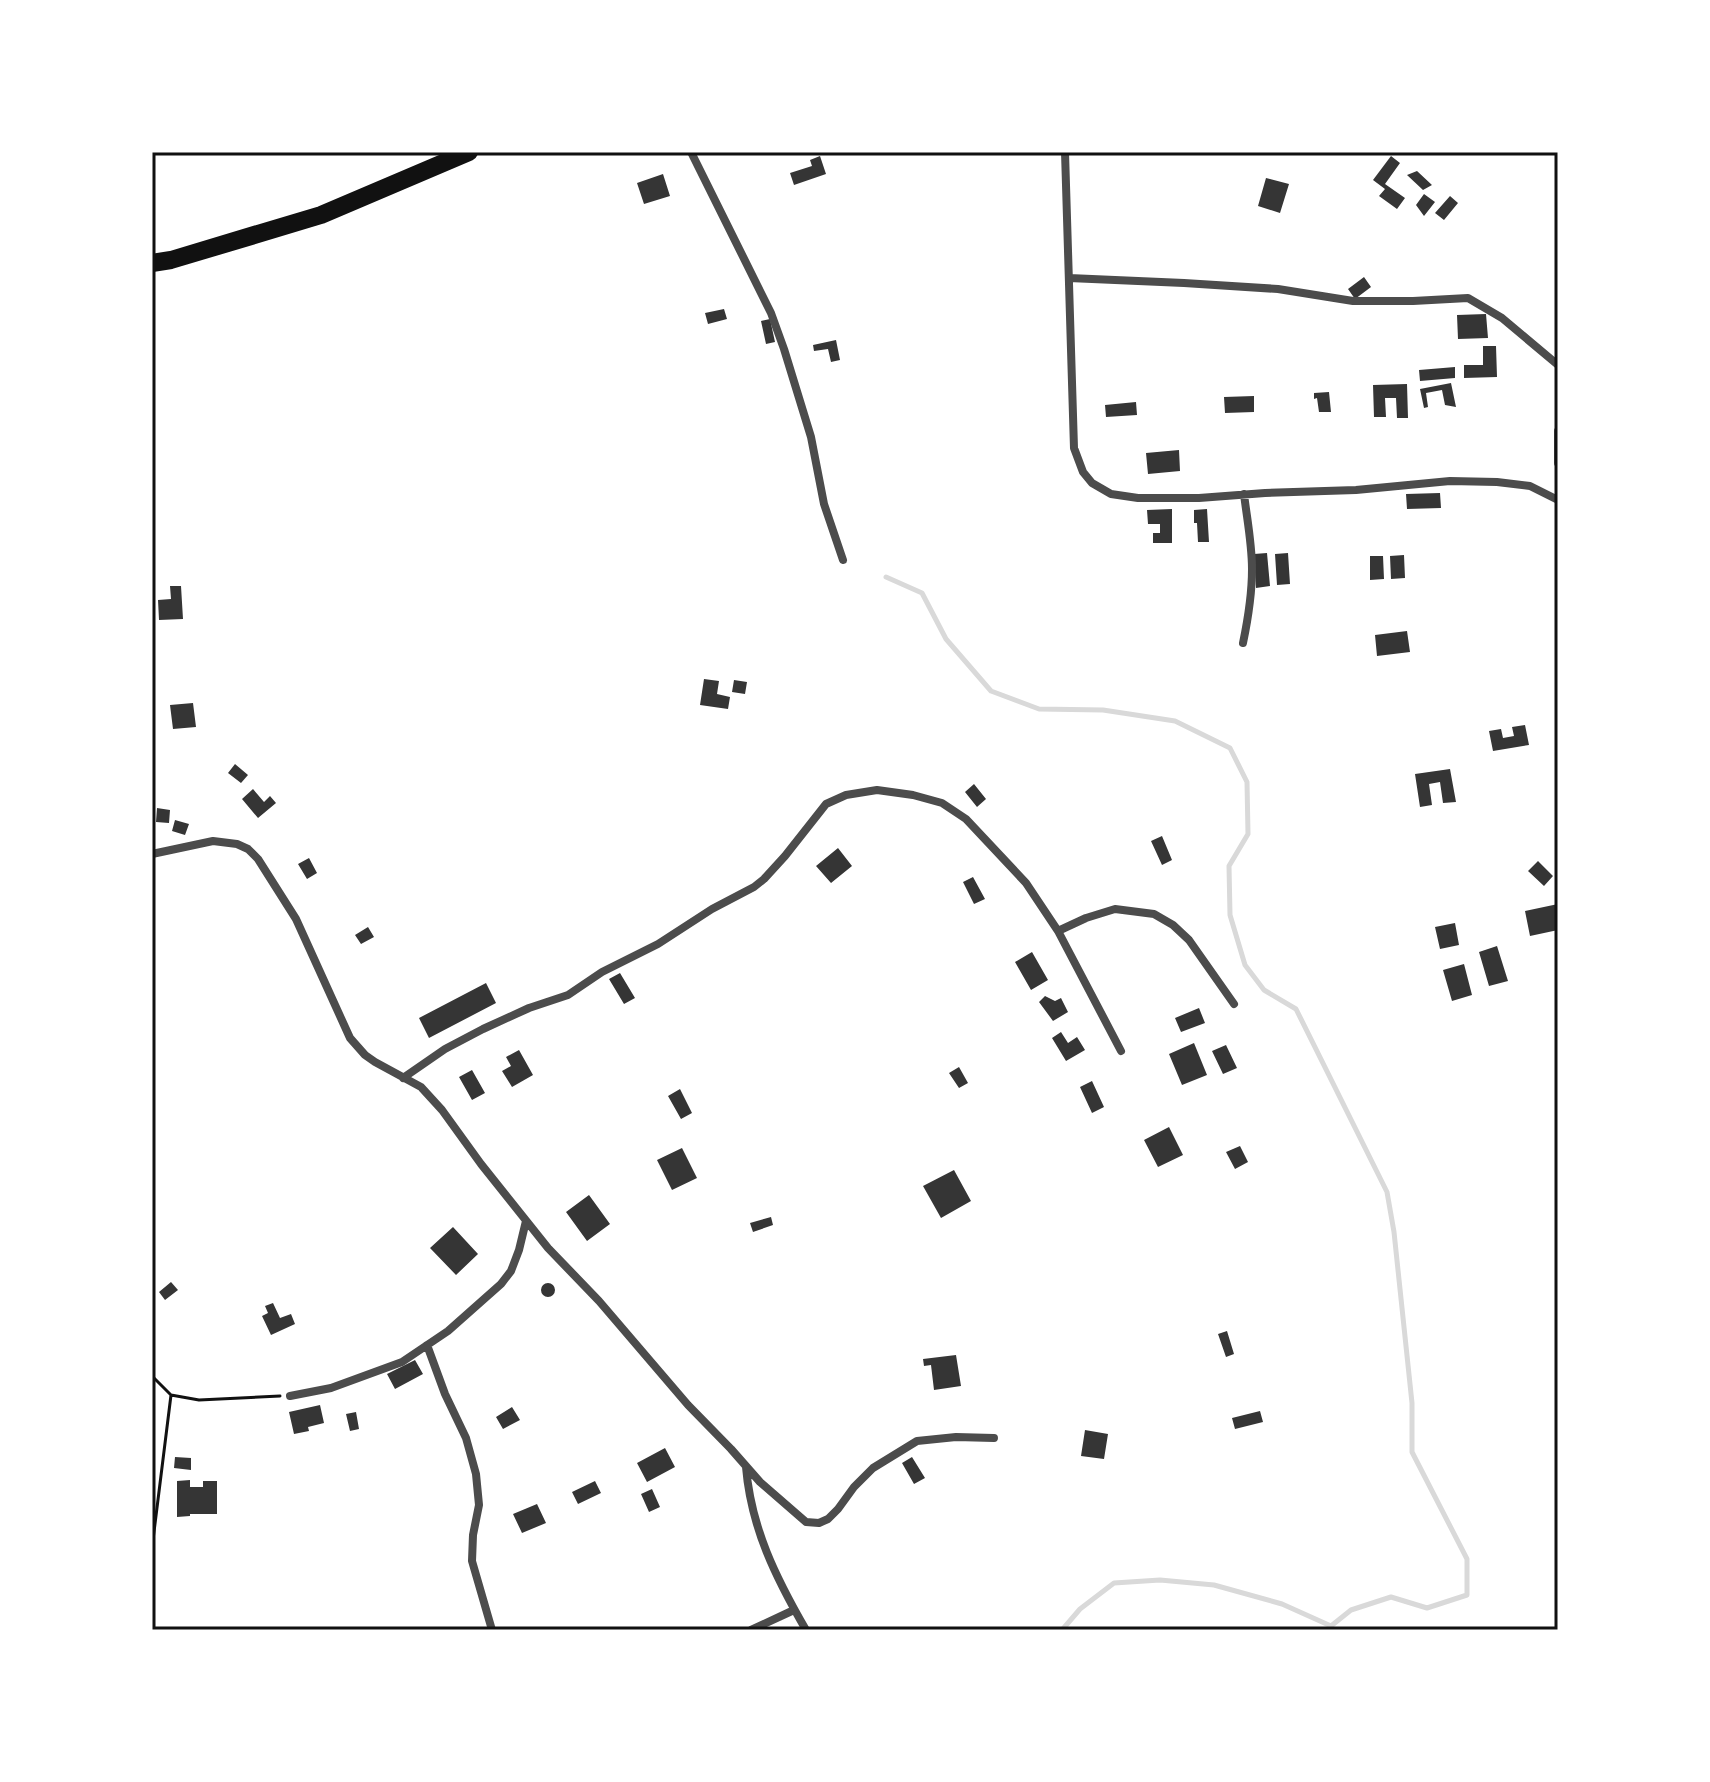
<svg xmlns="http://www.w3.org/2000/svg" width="1710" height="1782" font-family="Cabin,sans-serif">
	<rect width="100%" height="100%" fill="#fff"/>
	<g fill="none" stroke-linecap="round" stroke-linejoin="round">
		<!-- stream -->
		<path stroke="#d9d9d9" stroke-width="5" d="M886 577 922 593 946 639 991 691 1039 709 1103 710 1175 721 1230 748 1247 782 1248 834 1229 866 1230 915 1245 965 1264 990 1296 1009 1387 1192 1394 1232 1412 1403V1452L1467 1559V1595L1427 1608 1391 1597 1351 1610 1331 1626 1282 1604 1214 1585 1160 1580 1114 1583 1080 1609 1062 1630"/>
	</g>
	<!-- building -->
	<path fill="#353535" d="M820 156 826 174 794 185 790 173 812 166 810 160Z
		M1391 156 1400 163 1385 184 1405 198 1397 209 1379 196 1385 189 1373 180Z
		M1417 171 1432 185 1423 190 1407 175Z
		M663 174 670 196 644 204 637 183Z
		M1266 178 1289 184 1280 213 1258 206Z
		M1424 194 1435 202 1424 216 1416 205Z
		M1450 196 1458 203 1444 220 1435 213Z
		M1364 277 1371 287 1355 299 1348 289Z
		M724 309 727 319 708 324 705 313Z
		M1486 314 1488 338 1458 339 1457 315Z
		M770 319 775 342 766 344 761 321Z
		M836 340 840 360 831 362 828 349 814 351 813 345Z
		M1483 346H1496L1497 377 1464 378V365H1483Z
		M1455 367V378L1420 381 1419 370Z
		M1451 383 1456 407 1445 405 1442 390 1426 393 1428 407 1424 408 1420 389Z
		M1407 384 1408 418H1397L1396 398H1385L1386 417H1374L1373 385Z
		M1329 392 1331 412H1319L1317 398 1314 399V393Z
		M1254 396V412L1225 413 1224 397Z
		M1136 402 1137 415 1106 417 1105 405Z
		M1179 450 1180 471 1148 474 1146 453Z
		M1440 493 1441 508 1407 509 1406 494Z
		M1172 509V543H1153V533H1160V524H1148L1147 510Z
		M1207 509 1209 542H1198L1197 523H1194V510Z
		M1267 553 1270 586 1256 588 1254 554Z
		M1288 553 1290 584 1277 585 1275 554Z
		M1404 555 1405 578 1391 579 1390 556Z
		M1370 556H1383L1384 579 1370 580Z
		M170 586H181L183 619 159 620 158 600 171 599Z
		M1407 631 1410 652 1377 656 1375 635Z
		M704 679 719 681 717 694 730 697 728 709 700 705Z
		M734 680 747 682 745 694 732 692Z
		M193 703 196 727 173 729 170 705Z
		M1525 725 1529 745 1493 751 1489 731 1501 729 1503 738 1514 736 1512 727Z
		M235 764 248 775 241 783 228 773Z
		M1450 769 1456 802 1443 803 1440 782 1429 784 1432 805 1420 807 1415 774Z
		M974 784 986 799 977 807 965 792Z
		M253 789 264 802 270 796 276 803 258 818 242 799Z
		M157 808 170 810 169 823 156 822Z
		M175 820 189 824 185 835 172 831Z
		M1162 836 1172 860 1162 865 1151 841Z
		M838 848 852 866 831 883 816 866Z
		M309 858 317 873 307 879 298 864Z
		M1538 861 1553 876 1544 886 1528 871Z
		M973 877 985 899 974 904 963 882Z
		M1558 904V930L1530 936 1525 911Z
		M1455 923 1459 945 1440 949 1435 927Z
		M368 927 374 937 361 944 355 935Z
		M1497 946 1508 981 1489 986 1479 952Z
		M1032 952 1048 980 1031 990 1015 962Z
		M1464 964 1472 995 1452 1001 1443 970Z
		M620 973 635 998 624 1004 609 979Z
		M486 983 496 1003 429 1038 419 1018Z
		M1045 996 1055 1001 1061 998 1068 1012 1053 1021 1039 1002Z
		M1199 1008 1205 1023 1181 1032 1175 1018Z
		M1061 1032 1068 1043 1077 1037 1085 1050 1066 1061 1052 1038Z
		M1194 1043 1207 1075 1182 1085 1169 1054Z
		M1226 1045 1237 1068 1223 1074 1212 1051Z
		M519 1050 533 1075 512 1087 502 1071 511 1066 506 1057Z
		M959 1067 968 1083 959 1088 949 1073Z
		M472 1070 485 1093 472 1100 459 1077Z
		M1092 1081 1104 1107 1092 1113 1080 1087Z
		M680 1089 692 1113 681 1119 668 1096Z
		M1169 1127 1183 1155 1158 1167 1144 1140Z
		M1240 1146 1248 1162 1235 1169 1226 1152Z
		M682 1148 697 1178 672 1190 657 1160Z
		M954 1170 971 1201 941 1218 923 1186Z
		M589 1195 610 1224 587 1241 566 1212Z
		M771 1217 773 1225 753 1232 750 1223Z
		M453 1227 478 1254 456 1275 430 1248Z
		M171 1282 178 1290 165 1300 159 1292Z
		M541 1290a7 7 0 1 1 14 0a7 7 0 1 1-14 0Z
		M273 1303 280 1318 291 1314 295 1324 271 1335 262 1316 268 1313 265 1306Z
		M1227 1331 1234 1354 1226 1357 1218 1334Z
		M956 1355 961 1386 934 1390 931 1365 924 1366 923 1359Z
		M415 1360 423 1374 395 1389 387 1374Z
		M320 1405 324 1423 308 1427 309 1431 294 1434 289 1412Z
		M512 1407 520 1420 503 1429 496 1417Z
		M1260 1411 1263 1422 1235 1429 1232 1418Z
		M356 1412 359 1429 350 1431 346 1414Z
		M1085 1430 1108 1434 1104 1459 1081 1456Z
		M665 1448 675 1467 647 1482 637 1463Z
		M175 1457 191 1458V1470L174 1468Z
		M912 1457 925 1478 914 1484 902 1463Z
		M190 1480V1487H203V1481H217V1514H190V1516L177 1517V1481Z
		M595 1481 601 1493 578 1504 572 1492Z
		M652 1489 660 1507 649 1512 641 1494Z
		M537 1504 546 1523 522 1533 513 1514Z"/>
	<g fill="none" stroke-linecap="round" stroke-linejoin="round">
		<!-- path -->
		<path stroke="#111" stroke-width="3" d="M152 1376 171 1395 199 1400 280 1396
			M152 1548 171 1395"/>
		<!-- minor -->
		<path stroke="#4c4c4c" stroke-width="8" d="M691 152 771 313 784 349 811 437 824 504 843 560
			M1065 152 1074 448 1083 472 1092 483 1111 494 1138 498H1199L1265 493 1356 490 1450 481 1497 482 1530 486 1558 500
			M1069 278 1184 283 1278 289 1353 301H1413L1468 298 1502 318 1558 365
			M1558 431V463
			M1243 643C1248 619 1252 594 1252 569 1252 544 1247 519 1244 494
			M152 854 213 841 237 844 248 849 258 859 296 919 350 1038 365 1055 375 1062 421 1087 442 1110 481 1164 548 1248 599 1301 688 1405 731 1449 760 1482 806 1522 819 1523 828 1519 838 1509 854 1487 873 1468 917 1441 956 1437 994 1438
			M1058 931 1086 918 1115 909 1154 914 1173 925 1189 940 1234 1004
			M403 1078 445 1049 483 1029 529 1008 568 995 602 972 658 944 712 909 754 887 764 879 785 856 826 804 846 795 877 790 913 795 942 803 966 819 1026 883 1058 931 1121 1051
			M427 1345 445 1394 466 1438 476 1474 479 1505 473 1535 472 1561 492 1630
			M290 1396 331 1388 402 1362 448 1331 501 1284 511 1271 519 1250 526 1221
			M746 1467C751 1528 776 1578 806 1630
			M751 1630 794 1610"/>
		<!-- trunk -->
		<path stroke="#111" stroke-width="18" d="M152 263 171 260 321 215 469 152"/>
	</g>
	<!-- border -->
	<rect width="1710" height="1782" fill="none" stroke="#ffffff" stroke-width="308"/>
	<rect x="154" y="154" width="1402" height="1474" fill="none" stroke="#111" stroke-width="3"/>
</svg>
